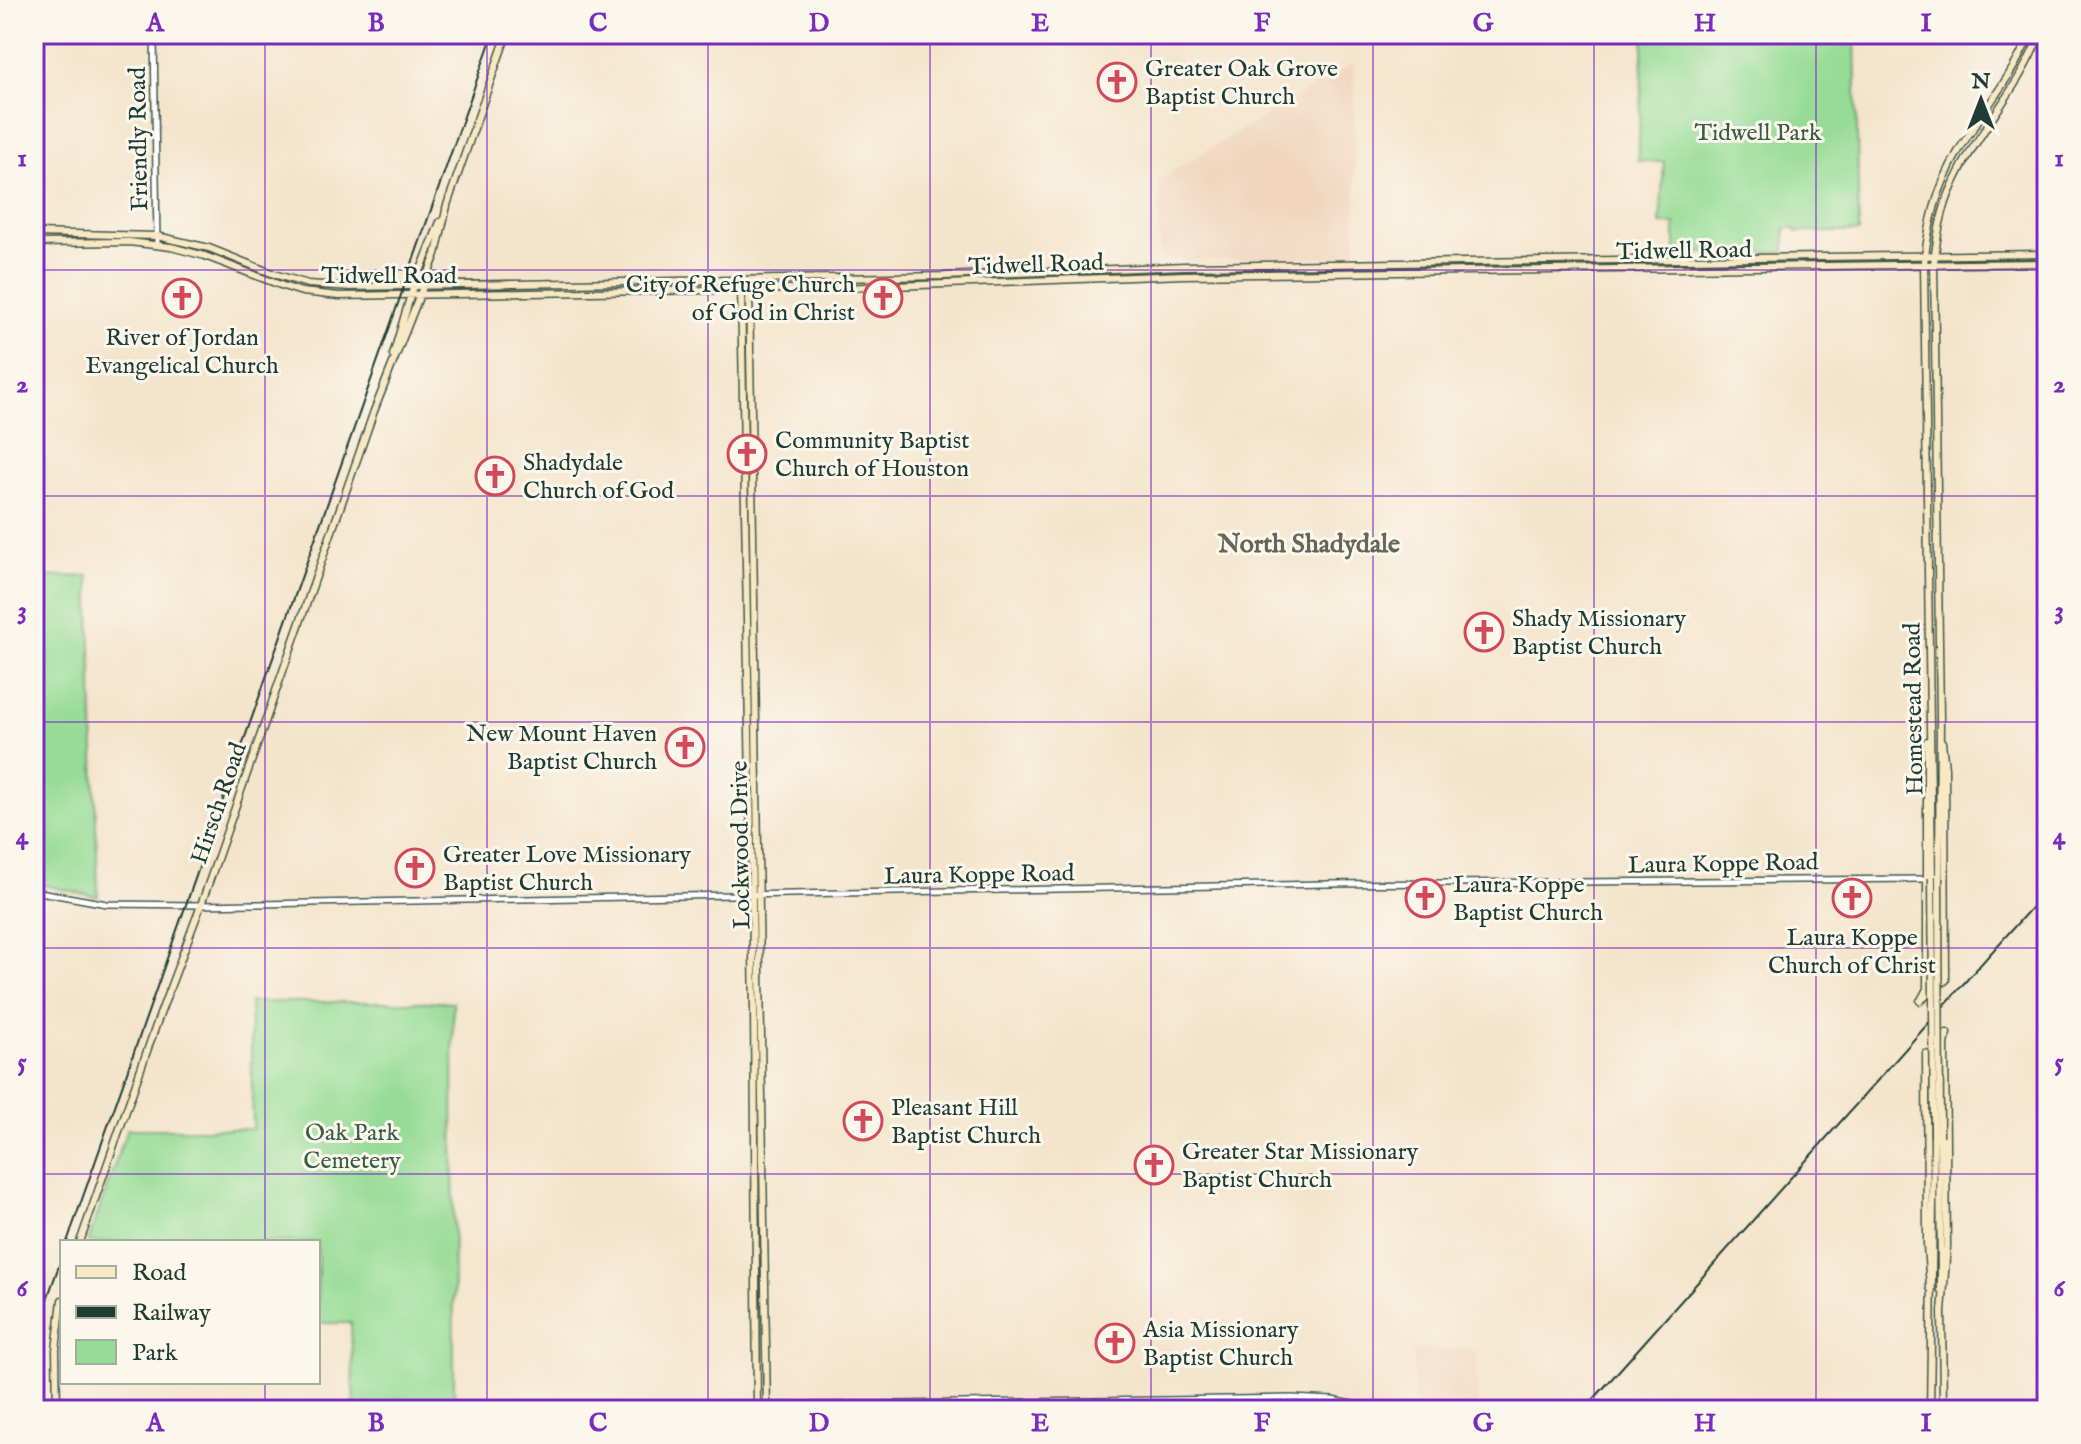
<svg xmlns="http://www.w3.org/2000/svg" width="2081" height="1444" font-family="'IM FELL English',serif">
	<rect width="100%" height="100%" fill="#fbf7ec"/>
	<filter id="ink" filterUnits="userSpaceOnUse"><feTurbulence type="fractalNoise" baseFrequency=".0125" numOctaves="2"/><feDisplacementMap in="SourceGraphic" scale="16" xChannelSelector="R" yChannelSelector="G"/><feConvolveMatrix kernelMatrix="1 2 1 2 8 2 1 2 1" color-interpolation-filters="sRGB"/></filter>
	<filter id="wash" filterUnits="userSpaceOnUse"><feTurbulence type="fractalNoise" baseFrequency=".006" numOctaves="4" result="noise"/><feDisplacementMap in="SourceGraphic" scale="32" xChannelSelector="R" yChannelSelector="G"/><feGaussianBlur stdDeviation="1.8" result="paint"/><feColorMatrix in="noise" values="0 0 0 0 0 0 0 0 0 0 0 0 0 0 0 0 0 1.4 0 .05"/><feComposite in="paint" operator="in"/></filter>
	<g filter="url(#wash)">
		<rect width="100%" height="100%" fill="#f4e4cb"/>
		<!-- built -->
		<path fill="#f1d5bd" d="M1354 63 1356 257 1160 261 1159 179Z
			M1413 1349 1477 1350 1478 1410H1414Z"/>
		<!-- green -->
		<path fill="#96dc96" stroke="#5a8c65" stroke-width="2" d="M1644 34H1855L1859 232H1796L1795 228H1785V252L1675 253V224H1660L1664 162 1638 161Z
			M89 576 98 896V897L34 883V577Z
			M250 1002H453L454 1406 354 1408 351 1323H318V1242H88L127 1129H253Z"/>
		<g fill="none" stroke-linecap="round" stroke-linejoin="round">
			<!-- stream -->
			<path stroke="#72c0ed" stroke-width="2" d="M36 34 39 192 36 214 41 227
				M34 489H41L44 486 40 250"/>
		</g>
	</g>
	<g filter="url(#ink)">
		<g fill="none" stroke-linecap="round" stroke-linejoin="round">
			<defs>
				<path id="tertiary" d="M154 34 157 244
					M34 891 107 904 201 905 1325 884 1926 879
					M510 1410 1292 1398 1332 1400 1381 1410"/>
				<path id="secondary" d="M446 208 507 34
					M34 233 157 236 209 248 274 274 308 284 350 287 945 276 1184 266 2047 254
					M34 243 129 242 171 247 205 256 283 286 302 292 339 296 839 288 1184 275 2047 263
					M741 287 754 1010 757 1410
					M749 287 767 1410
					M393 355 411 294 440 222
					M1932 878 1924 264C1929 221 1936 190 1958 152 1982 111 2012 78 2030 34
					M1939 878 1940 718 1934 263C1937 236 1941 210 1953 185 1977 131 2019 90 2040 34
					M1921 1000 1927 989V741
					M1920 1001 1946 980 1945 768 1942 742
					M1926 1054 1927 1245 1930 1288
					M1940 1136 1941 1290
					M80 1242 159 1017 201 905 374 411 436 254 447 206
					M1942 1310 1943 1410
					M1942 1312 1947 1246 1945 1045 1947 1033
					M57 1410 56 1350 62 1300
					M1930 1410 1934 1136"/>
			</defs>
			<!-- tertiary casing -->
			<use href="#tertiary" stroke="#3f564b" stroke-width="8"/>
			<!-- secondary casing -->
			<use href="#secondary" stroke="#3f564b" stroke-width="9"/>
			<!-- tertiary -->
			<use href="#tertiary" stroke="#fff" stroke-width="5"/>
			<!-- secondary -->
			<use href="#secondary" stroke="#f8e8c3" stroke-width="6"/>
			<!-- rail -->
			<path stroke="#1f3d34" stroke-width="2" d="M67 1242 493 34
				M34 1336 62 1257
				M1584 1410 2047 890"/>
			<defs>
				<path id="secondary-bridge" d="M1932 878 1934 1136
					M1939 878 1940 1136"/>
			</defs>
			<!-- secondary-bridge casing -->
			<use href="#secondary-bridge" stroke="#3f564b" stroke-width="9" stroke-linecap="butt"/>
			<!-- secondary-bridge -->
			<use href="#secondary-bridge" stroke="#f8e8c3" stroke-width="6"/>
		</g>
	</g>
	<!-- grid -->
	<path fill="none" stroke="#7b2cbf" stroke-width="2" stroke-opacity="0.55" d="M265 34V1242M487 34V1410M708 34V1410M930 34V1410M1151 34V1410M1373 34V1410M1594 34V1410M1816 34V1410M34 270H2047M34 496H2047M34 722H2047M34 948H2047M34 1174H2047M265 1382V1410"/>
	<!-- icons -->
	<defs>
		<symbol id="church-ring" viewBox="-11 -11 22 22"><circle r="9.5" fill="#fbf7ec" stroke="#d1495b" stroke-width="1.5"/><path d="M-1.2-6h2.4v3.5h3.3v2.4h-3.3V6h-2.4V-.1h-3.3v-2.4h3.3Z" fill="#d1495b"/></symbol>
	</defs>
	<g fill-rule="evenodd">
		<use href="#church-ring" x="1095" y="60" width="44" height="44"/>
		<use href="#church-ring" x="160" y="276" width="44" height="44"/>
		<use href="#church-ring" x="861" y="276" width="44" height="44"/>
		<use href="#church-ring" x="725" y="432" width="44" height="44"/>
		<use href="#church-ring" x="473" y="454" width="44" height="44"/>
		<use href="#church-ring" x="1462" y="610" width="44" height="44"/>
		<use href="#church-ring" x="663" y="725" width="44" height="44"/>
		<use href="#church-ring" x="393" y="846" width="44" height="44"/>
		<use href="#church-ring" x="1403" y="876" width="44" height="44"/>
		<use href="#church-ring" x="1830" y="876" width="44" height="44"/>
		<use href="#church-ring" x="841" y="1099" width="44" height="44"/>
		<use href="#church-ring" x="1132" y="1143" width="44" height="44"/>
		<use href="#church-ring" x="1093" y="1321" width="44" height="44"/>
	</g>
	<g text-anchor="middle" stroke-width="6" stroke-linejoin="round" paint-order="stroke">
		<!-- poi labels -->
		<g font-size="24" fill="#1f3d34" stroke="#fbf7ec" text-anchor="start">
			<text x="1145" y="76">Greater Oak Grove<tspan x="1145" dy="28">Baptist Church</tspan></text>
			<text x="855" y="292" text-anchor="end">City of Refuge Church<tspan x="855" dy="28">of God in Christ</tspan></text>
			<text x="182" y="345" text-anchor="middle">River of Jordan<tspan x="182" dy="28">Evangelical Church</tspan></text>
			<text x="775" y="448">Community Baptist<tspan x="775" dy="28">Church of Houston</tspan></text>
			<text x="523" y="470">Shadydale<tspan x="523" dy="28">Church of God</tspan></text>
			<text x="1512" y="626">Shady Missionary<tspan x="1512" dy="28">Baptist Church</tspan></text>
			<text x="657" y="741" text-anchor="end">New Mount Haven<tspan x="657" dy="28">Baptist Church</tspan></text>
			<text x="443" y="862">Greater Love Missionary<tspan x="443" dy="28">Baptist Church</tspan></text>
			<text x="1453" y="892">Laura Koppe<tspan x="1453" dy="28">Baptist Church</tspan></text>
			<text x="1852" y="945" text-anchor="middle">Laura Koppe<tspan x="1852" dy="28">Church of Christ</tspan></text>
			<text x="891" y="1115">Pleasant Hill<tspan x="891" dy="28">Baptist Church</tspan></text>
			<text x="1182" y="1159">Greater Star Missionary<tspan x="1182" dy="28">Baptist Church</tspan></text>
			<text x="1143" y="1337">Asia Missionary<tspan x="1143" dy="28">Baptist Church</tspan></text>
		</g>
		<!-- park labels -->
		<g font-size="24" fill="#375d48" stroke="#fbf7ec">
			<text x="1758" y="140">Tidwell Park</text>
			<text x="352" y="1140">Oak Park<tspan x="352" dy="28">Cemetery</tspan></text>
		</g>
		<!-- street labels -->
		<g font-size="24" fill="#1f3d34" stroke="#fbf7ec">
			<text transform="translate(138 139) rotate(-91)" y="8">Friendly Road</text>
			<text transform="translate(1684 250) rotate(-1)" y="8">Tidwell Road</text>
			<text transform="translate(1036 264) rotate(-2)" y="8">Tidwell Road</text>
			<text x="389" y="283">Tidwell Road</text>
			<text transform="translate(1913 709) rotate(-91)" y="8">Homestead Road</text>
			<text transform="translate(218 803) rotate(-71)" y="8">Hirsch Road</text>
			<text transform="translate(740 845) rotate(-91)" y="8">Lockwood Drive</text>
			<text transform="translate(1723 863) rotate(-1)" y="8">Laura Koppe Road</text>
			<text transform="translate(979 874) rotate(-1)" y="8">Laura Koppe Road</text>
		</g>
		<!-- neighbourhood labels -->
		<g font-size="26" font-weight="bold" fill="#67655a" stroke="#fbf7ec">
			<text x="1309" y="552">North Shadydale</text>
		</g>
	</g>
	<!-- margin -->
	<rect width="2081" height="1444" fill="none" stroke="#fbf7ec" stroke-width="88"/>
	<!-- legend -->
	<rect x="60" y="1240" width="260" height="144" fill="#fbf7ec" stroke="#a3ada2" stroke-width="2"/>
	<rect x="76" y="1266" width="40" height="12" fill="#f8e8c3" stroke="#a3ada2" stroke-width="2"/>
	<text x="132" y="1280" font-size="24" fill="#1f3d34">Road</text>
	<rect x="76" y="1306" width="40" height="12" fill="#1f3d34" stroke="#a3ada2" stroke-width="2"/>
	<text x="132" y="1320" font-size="24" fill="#1f3d34">Railway</text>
	<rect x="76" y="1340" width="40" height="24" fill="#96dc96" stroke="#a3ada2" stroke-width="2"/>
	<text x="132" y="1360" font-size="24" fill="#1f3d34">Park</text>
	<!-- north arrow -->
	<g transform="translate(1981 100)" stroke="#fbf7ec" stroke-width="6" paint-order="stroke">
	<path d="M0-6L14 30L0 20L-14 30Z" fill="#1f3d34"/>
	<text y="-12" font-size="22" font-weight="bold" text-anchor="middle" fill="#1f3d34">N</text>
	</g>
	<rect x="44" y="44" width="1993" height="1356" fill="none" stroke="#7b2cbf" stroke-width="3"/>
	<g font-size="26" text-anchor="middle" font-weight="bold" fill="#7b2cbf">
		<text x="155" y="31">A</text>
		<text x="376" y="31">B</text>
		<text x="598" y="31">C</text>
		<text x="819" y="31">D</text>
		<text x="1040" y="31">E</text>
		<text x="1262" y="31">F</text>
		<text x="1483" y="31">G</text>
		<text x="1705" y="31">H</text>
		<text x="1926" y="31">I</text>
		<text x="22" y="166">1</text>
		<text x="2059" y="166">1</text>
		<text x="22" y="392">2</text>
		<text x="2059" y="392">2</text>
		<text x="22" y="618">3</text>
		<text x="2059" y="618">3</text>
		<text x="22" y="844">4</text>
		<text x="2059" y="844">4</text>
		<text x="22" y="1070">5</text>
		<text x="2059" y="1070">5</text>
		<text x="22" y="1296">6</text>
		<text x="2059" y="1296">6</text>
		<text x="155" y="1431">A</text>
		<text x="376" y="1431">B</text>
		<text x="598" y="1431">C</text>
		<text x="819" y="1431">D</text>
		<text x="1040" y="1431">E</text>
		<text x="1262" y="1431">F</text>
		<text x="1483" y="1431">G</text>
		<text x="1705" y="1431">H</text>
		<text x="1926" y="1431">I</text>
	</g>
</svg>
